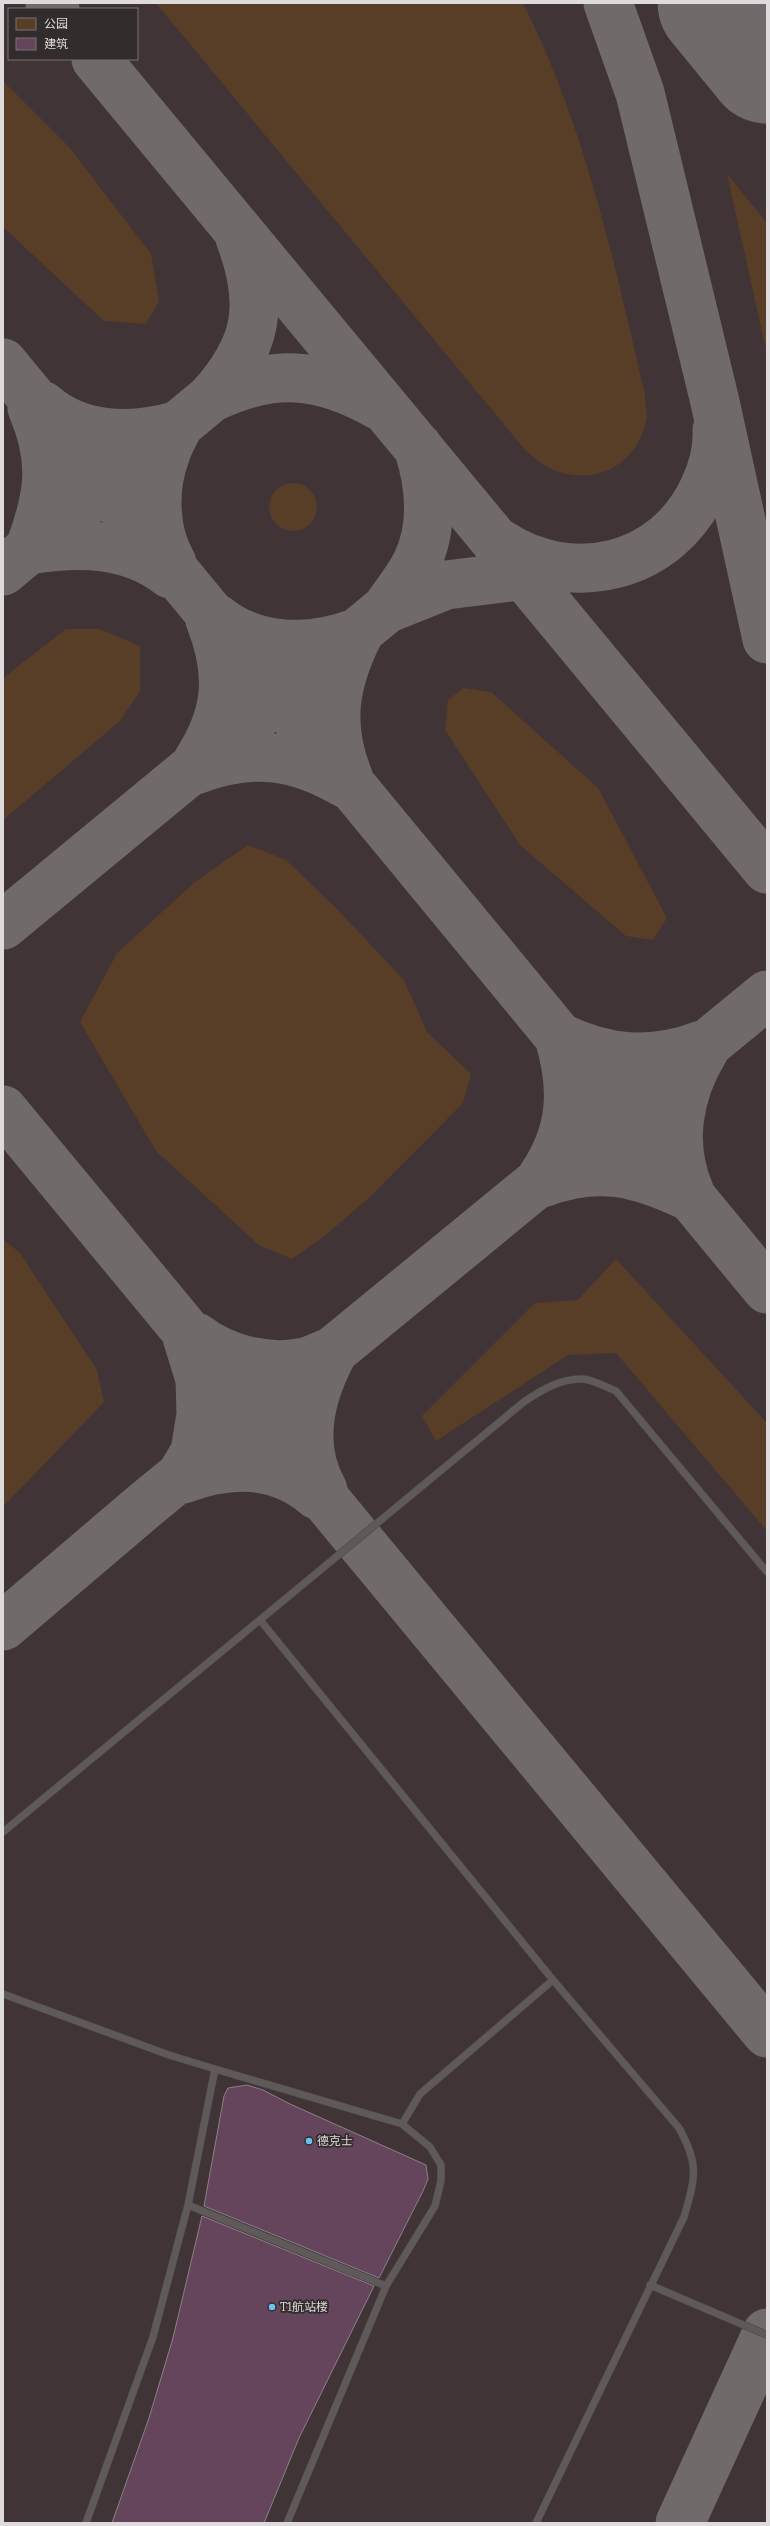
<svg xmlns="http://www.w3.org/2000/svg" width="770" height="2526" font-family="Bitter,'Noto Sans SC',serif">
	<rect width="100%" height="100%" fill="#322c2d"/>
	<!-- built -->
	<path fill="#413436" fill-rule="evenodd" d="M3 3H767V2523H3ZM9 9H137V59H9Z"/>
	<!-- green -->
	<path fill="#583d27" d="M156 3H523C585 126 614 261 645 395 645 403 648 414 646 422 635 467 593 487 551 469 542 465 534 457 526 451Z
		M3 81 70 148 151 254 159 301 146 324 104 321 3 227Z
		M727 174 767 223V354Z
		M269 507a24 24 0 1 1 48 0a24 24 0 1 1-48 0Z
		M66 629H100L140 646V691L120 721 3 820V678Z
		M464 688 491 692 598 788 667 918 653 940 626 936 520 845 445 730 448 700Z
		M248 845 286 860 336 908 404 980 427 1032 471 1074 463 1103 369 1198 322 1238 292 1259 259 1245 156 1151 80 1022 117 953 195 882Z
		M3 1239 20 1253 97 1370 104 1402 3 1507Z
		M616 1259 767 1423V1531L616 1353 568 1355 436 1441 422 1416 535 1303 578 1300Z"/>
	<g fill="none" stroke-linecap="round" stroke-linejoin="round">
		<!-- taxiway -->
		<path stroke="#706a6b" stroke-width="49" d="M50 3 55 9
			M608 3 640 93 715 402 767 639
			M96 59 767 869
			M3 363 767 1289
			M211 398C273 368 320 372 380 406
			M42 405C80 439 134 438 179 425
			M32 408C55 461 49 497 29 550 79 542 129 542 170 574
			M499 543C571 591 667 569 704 488 712 471 718 450 717 430
			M172 563C154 533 153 489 165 456 168 445 174 435 179 425
			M3 571 211 398C258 346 265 304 240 238
			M386 609 446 585 551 572
			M216 618C255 650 311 650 356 633
			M197 762C228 714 231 673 210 620
			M195 770C251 749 295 754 346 784
			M349 779C327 725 334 682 360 631
			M3 925 386 609C396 594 409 579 417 562 434 526 430 484 418 447
			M559 1037C606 1060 652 1064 702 1045
			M3 1110 767 2033
			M542 1177C573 1131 574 1088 559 1037
			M542 1183C598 1162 638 1172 690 1197
			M690 1193C669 1144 678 1093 705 1049
			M196 1337C225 1359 268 1370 305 1362 313 1360 322 1355 331 1352
			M179 1479 195 1452 201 1415 200 1379 187 1337
			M183 1479C229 1462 277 1460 317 1495
			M323 1490C297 1444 310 1395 333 1352
			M3 1626 144 1506 767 995
			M680 2523 767 2333"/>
		<!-- runway -->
		<path stroke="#706a6b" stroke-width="121" d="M718 3 767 63"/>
	</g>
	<!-- building -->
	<path fill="#65455b" stroke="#888286" d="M247 2085 263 2090 290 2104 426 2165 428 2179 423 2191 379 2278 204 2206 224 2096 228 2088Z
		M202 2216 374 2286 299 2438 264 2523H112L149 2418 173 2338Z"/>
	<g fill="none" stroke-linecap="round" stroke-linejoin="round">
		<defs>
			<path id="lane" d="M260 1620 553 1980 679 2128C700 2166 695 2178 684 2217L536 2523
				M3 1832 525 1401C542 1390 561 1378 583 1379 593 1380 606 1387 616 1391L767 1572
				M3 1994 169 2055 215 2069
				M402 2124 420 2094 553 1980
				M188 2205 386 2286
				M650 2285 767 2335
				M86 2523 153 2337 188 2205 215 2069 402 2124 430 2147 441 2165V2181L435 2206 386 2286 287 2523"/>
		</defs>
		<!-- lane casing -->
		<use href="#lane" stroke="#4c4849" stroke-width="8"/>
		<!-- lane -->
		<use href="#lane" stroke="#5f595a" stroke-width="7"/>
	</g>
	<!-- markers -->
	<g fill="#67c4ef" stroke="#322c2d" stroke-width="1.5">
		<circle cx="309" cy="2141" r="4"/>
		<circle cx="272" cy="2307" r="4"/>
	</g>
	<g text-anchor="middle" stroke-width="3.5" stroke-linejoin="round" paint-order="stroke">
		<!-- poi labels -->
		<g font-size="12" fill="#dfdbdc" stroke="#322c2d" text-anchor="start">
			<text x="317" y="2145">德克士</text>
			<text x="280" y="2311">T1航站楼</text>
		</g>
	</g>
	<!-- border -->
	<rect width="770" height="2526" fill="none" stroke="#dfdbdc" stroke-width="8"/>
	<!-- legend -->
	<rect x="8" y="8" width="130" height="52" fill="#322c2d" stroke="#777273"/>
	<rect x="16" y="18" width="20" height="12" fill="#583d27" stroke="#777273"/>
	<text x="44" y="28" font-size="12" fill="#dfdbdc">公园</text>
	<rect x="16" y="38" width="20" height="12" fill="#65455b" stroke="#777273"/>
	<text x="44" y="48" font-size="12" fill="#dfdbdc">建筑</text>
</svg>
